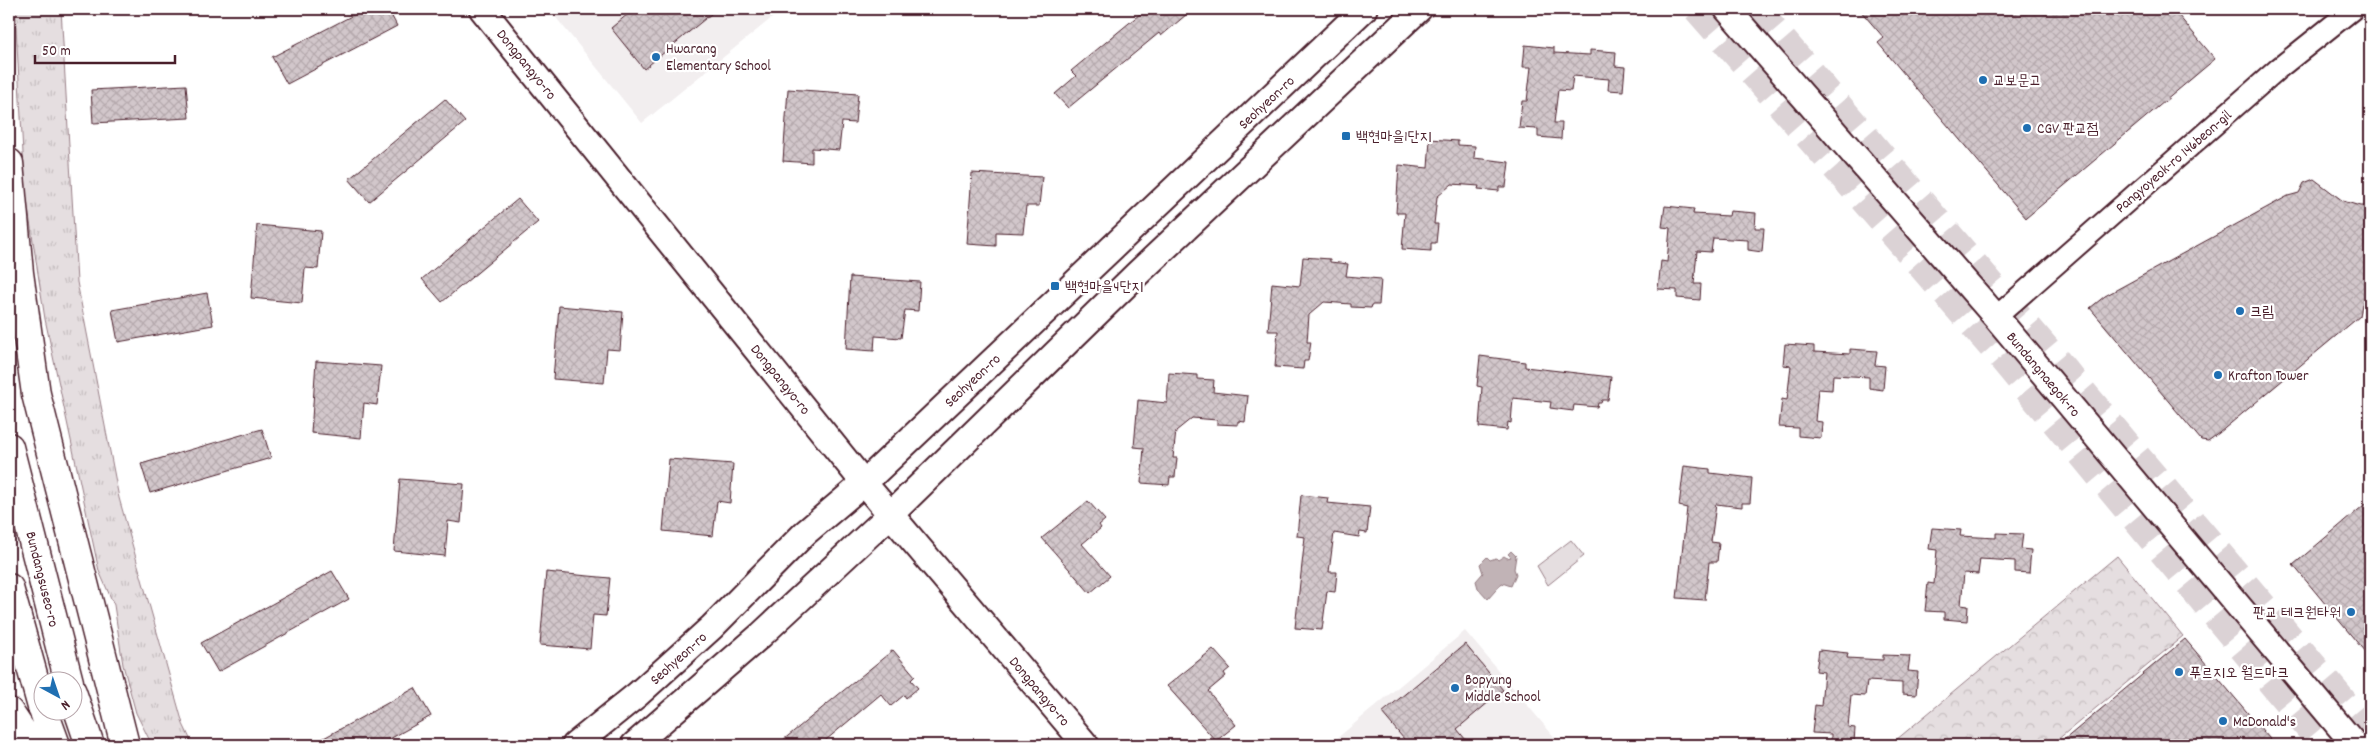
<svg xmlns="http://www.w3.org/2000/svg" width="2379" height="754" font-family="Dekko,'Poor Story',sans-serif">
	<defs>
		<pattern id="grass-tufts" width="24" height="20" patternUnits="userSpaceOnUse" patternTransform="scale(1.25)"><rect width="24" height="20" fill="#e5dee0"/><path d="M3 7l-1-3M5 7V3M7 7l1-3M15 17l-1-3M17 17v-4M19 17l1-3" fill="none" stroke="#c6bec0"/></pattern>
		<pattern id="park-crowns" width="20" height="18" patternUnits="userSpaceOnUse" patternTransform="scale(1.25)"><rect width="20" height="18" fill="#e5dee0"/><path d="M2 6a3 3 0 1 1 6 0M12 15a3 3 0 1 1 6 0" fill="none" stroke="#c6bec0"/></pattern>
		<pattern id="building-cross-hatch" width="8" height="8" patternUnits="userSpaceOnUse" patternTransform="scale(1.25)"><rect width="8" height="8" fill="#d2c7cb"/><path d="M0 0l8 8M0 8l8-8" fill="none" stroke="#b6aaae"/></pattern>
	</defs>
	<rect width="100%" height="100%" fill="#fff"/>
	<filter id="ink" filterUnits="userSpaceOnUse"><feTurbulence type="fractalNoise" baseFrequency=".02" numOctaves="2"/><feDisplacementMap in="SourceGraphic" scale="10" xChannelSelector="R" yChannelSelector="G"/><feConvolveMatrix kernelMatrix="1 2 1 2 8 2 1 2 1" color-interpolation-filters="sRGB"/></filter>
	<g filter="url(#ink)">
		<!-- built -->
		<path fill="#f2eeef" d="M549 9H783L642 123Z
			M1465 631 1561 745H1329Z"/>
		<!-- grass -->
		<path fill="url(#grass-tufts)" stroke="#987e86" d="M15 9H61L77 282 119 498 183 724 193 745H152L136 713 123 665 114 605 99 571 45 319 25 189Z"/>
		<!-- park -->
		<path fill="url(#park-crowns)" stroke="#987e86" d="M2117 556 2183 636 2051 745H1890Z"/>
		<!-- pitch -->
		<path fill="#e5dee0" stroke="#987e86" d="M1571 540 1584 556 1548 585 1537 566Z"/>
		<!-- water -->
		<path fill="#c1b3b6" stroke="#91787e" d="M1511 551 1516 556 1514 569 1516 574 1511 586 1502 583 1488 599 1478 588 1476 581 1483 573 1480 564 1487 557 1490 560 1496 558 1498 560 1504 556 1507 558 1511 557 1508 554Z"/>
		<!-- building -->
		<path fill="url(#building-cross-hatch)" stroke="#4a1f2b" d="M365 9H388L397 26 287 84 272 57Z
			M634 9H717L644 69 611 28Z
			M1146 9H1193L1161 36 1159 33 1068 108 1055 94 1076 76 1071 71Z
			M1859 9H2173L2215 59 2026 218 1878 43 1884 38Z
			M1525 45 1554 48V53L1590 55V50L1616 52 1615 66 1625 67 1623 91 1608 90 1609 79 1573 76 1571 91 1558 90 1554 123H1562L1561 139 1538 137V129L1519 128 1522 101H1527L1531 67H1523Z
			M186 85 189 118 93 123 91 90Z
			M788 89 858 94 855 123 842 122 839 150 812 148V163L783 161Z
			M445 99 465 122 369 202 349 179Z
			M1430 139 1458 141V145L1475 146 1474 158 1509 162 1506 187H1499V191L1478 189 1479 186 1452 184 1437 197 1434 224H1438L1436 243H1431V251L1402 249 1405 213H1396L1399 165 1428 168Z
			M972 173 1042 177 1039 206H1026L1023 233 996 232V246L967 244Z
			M2314 179 2343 201 2360 206H2370V297L2362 304 2360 316 2219 433 2208 441 2201 440 2090 308 2105 296 2288 196 2299 193 2304 183Z
			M518 199 538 222 442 302 422 279Z
			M1665 206 1694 209 1693 214 1729 216 1730 211 1756 213 1755 228H1764L1762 252 1748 250V240L1713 238 1711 252 1697 251 1694 284H1701L1700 300 1677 298V290L1658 289 1661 261 1667 262 1670 228 1662 227Z
			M257 225 321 231 318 269 305 268 302 303 251 298Z
			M1303 257 1330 259V262L1348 264 1346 276 1381 279 1379 305H1372L1371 308 1351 307V304L1324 302 1309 315 1307 342H1311L1308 361H1304L1303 369 1275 367 1278 331H1268L1272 283 1300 286Z
			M850 277 920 282 918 311 905 310 901 338 875 336 874 351 846 349Z
			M207 293 213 325 118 342 112 310Z
			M559 306 623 312 620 350 607 349 604 383 553 379Z
			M1785 344 1814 346V352L1850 354V349L1877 351 1875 365 1885 366 1883 390 1869 388V377L1833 375 1832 390 1818 389 1815 421 1822 422 1821 438 1798 436V428L1779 427 1782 399 1787 400 1791 366 1783 365Z
			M1480 356 1525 362V367L1611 377 1608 400H1602L1601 403H1598L1597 407 1574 405 1573 411 1550 408 1551 402 1513 398 1511 423 1508 422 1507 430 1479 427 1482 387 1477 386Z
			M316 361 381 366 377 405 364 403 361 438 311 433Z
			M1169 373 1197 375V379L1214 380 1213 392 1248 396 1245 422 1238 421V425L1217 424V420L1192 418 1176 431 1173 458H1177L1175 477H1170L1169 485 1141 483 1144 448 1134 447 1138 400 1167 403Z
			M262 429 271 458 150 493 141 464Z
			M669 459 733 464 730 503 717 501 713 536 663 531Z
			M1684 466 1710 469V473L1752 478 1750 503H1742V507L1716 504 1711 542 1719 543 1717 562H1709L1705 600 1677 598 1687 508 1679 506Z
			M400 479 464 484 461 523 448 521 445 556 394 551Z
			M1301 495 1328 498 1327 503 1370 507 1367 533 1360 532 1359 537 1334 533 1329 572H1337L1335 592 1327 591 1322 630 1295 628 1305 537 1297 536Z
			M2370 500V658L2293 565Z
			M1088 501 1105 520 1099 525 1101 528 1082 544 1110 576 1090 593 1042 538Z
			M1932 528 1961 530 1960 536 1996 538V533L2023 534 2021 549 2031 550 2029 573 2015 572V561L1980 559 1978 574 1964 573 1961 605 1968 606 1967 621 1944 619V612L1925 611 1928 583 1934 584 1937 550 1929 549Z
			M332 571 349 599 218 672 201 643Z
			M546 572 610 578 606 616 593 615 590 649 540 645Z
			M2185 639 2275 745H2058Z
			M1465 644 1503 690 1457 729 1470 745H1409L1382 713Z
			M1213 649 1230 668 1224 673 1226 676 1208 691 1236 725 1216 741 1167 686Z
			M893 650 915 676 911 680 918 688 906 698 904 695 891 706 881 694 820 745H777Z
			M1819 650 1848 653 1847 658 1883 660V655L1910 656 1908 671 1918 672 1916 695 1902 694V683L1867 681 1865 696 1851 695 1848 727 1855 728 1854 743 1831 741V734L1812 733 1815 705 1821 706 1824 672 1816 671Z
			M415 688 431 716 379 745H311Z"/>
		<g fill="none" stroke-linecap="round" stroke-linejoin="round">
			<!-- highway-tunnel -->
			<path stroke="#dbd2d5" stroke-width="28" stroke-dasharray="28 14" stroke-linecap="butt" d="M1697 9 2006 363 2323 745
				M1756 9 2044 346 2370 733"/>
			<defs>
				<path id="minor" d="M1996 317 2279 68 2353 9"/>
				<path id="major" d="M482 9 864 483 1086 745
					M1727 9 1996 317 2355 745
					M575 745 638 694 712 627 805 533 864 483 1364 9
					M634 745 761 635 891 514 1137 274 1419 9"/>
				<path id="highway" d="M9 163 19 273 36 394 125 745
					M9 447 69 682
					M9 588 42 707
					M72 692 90 745
					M9 712 21 730 27 745
					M44 712 56 745"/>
			</defs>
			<!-- minor casing -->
			<use href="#minor" stroke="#4a1f2b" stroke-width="24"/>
			<!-- major casing -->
			<use href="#major" stroke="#4a1f2b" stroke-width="29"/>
			<!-- highway casing -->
			<use href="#highway" stroke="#4a1f2b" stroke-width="31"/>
			<!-- minor -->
			<use href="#minor" stroke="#fff" stroke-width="20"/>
			<!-- major -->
			<use href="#major" stroke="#fff" stroke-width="25"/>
			<!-- highway -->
			<use href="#highway" stroke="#fff" stroke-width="28"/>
		</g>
	</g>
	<!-- markers -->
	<g fill="#1f6fb2" stroke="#fff" stroke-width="2">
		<circle cx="656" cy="57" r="5"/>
		<circle cx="1983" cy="80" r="5"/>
		<circle cx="2027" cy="128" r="5"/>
		<rect x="1341" y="131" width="10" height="10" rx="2.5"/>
		<rect x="1050" y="281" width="10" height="10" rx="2.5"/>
		<circle cx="2240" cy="311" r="5"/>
		<circle cx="2218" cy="375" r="5"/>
		<circle cx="2351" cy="612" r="5"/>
		<circle cx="2179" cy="672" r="5"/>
		<circle cx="1455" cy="688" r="5"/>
		<circle cx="2223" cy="721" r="5"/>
	</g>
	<g text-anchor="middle" stroke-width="4.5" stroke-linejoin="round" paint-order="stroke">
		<!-- poi labels -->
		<g font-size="15" fill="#4a1f2b" stroke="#fff" text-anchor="start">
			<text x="666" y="53">Hwarang<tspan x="666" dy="17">Elementary School</tspan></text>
			<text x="1993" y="85">교보문고</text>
			<text x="2037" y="133">CGV 판교점</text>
			<text x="1356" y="141">백현마을1단지</text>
			<text x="1065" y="291">백현마을4단지</text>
			<text x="2250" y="316">크림</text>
			<text x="2228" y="380">Krafton Tower</text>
			<text x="2341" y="617" text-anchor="end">판교 테크원타워</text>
			<text x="2189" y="677">푸르지오 월드마크</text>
			<text x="1465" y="684">Bopyung<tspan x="1465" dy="17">Middle School</tspan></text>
			<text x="2233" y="726">McDonald's</text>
		</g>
		<!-- street labels -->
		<g font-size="15" fill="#4a1f2b" stroke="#fff">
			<text transform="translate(527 64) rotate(51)" y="5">Dongpangyo-ro</text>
			<text transform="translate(1266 102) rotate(-43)" y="5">Seohyeon-ro</text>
			<text transform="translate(2173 161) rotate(-41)" y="5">Pangyoyeok-ro 146beon-gil</text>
			<text transform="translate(2044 374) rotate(50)" y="5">Bundangnaegok-ro</text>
			<text transform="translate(781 379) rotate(51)" y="5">Dongpangyo-ro</text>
			<text transform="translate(972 380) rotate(-43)" y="5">Seohyeon-ro</text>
			<text transform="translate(43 579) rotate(76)" y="5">Bundangsuseo-ro</text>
			<text transform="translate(678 658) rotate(-42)" y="5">Seohyeon-ro</text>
			<text transform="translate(1040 691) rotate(50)" y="5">Dongpangyo-ro</text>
		</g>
	</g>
	<!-- margin -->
	<rect width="2379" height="754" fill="none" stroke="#fff" stroke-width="30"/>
	<rect x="15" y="15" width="2349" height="724" fill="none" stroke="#4a1f2b" stroke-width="2" filter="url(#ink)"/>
	<!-- north arrow -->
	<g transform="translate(58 696) rotate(140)"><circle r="24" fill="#ffffff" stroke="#b7a5aa"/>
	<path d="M0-4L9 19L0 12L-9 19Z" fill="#1f6fb2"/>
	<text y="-8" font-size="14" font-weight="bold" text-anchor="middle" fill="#4a1f2b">N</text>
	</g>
	<!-- scale -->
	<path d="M35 55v8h140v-8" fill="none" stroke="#4a1f2b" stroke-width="2.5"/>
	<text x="42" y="55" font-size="15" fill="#4a1f2b" stroke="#ffffff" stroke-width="4" paint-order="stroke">50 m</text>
</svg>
